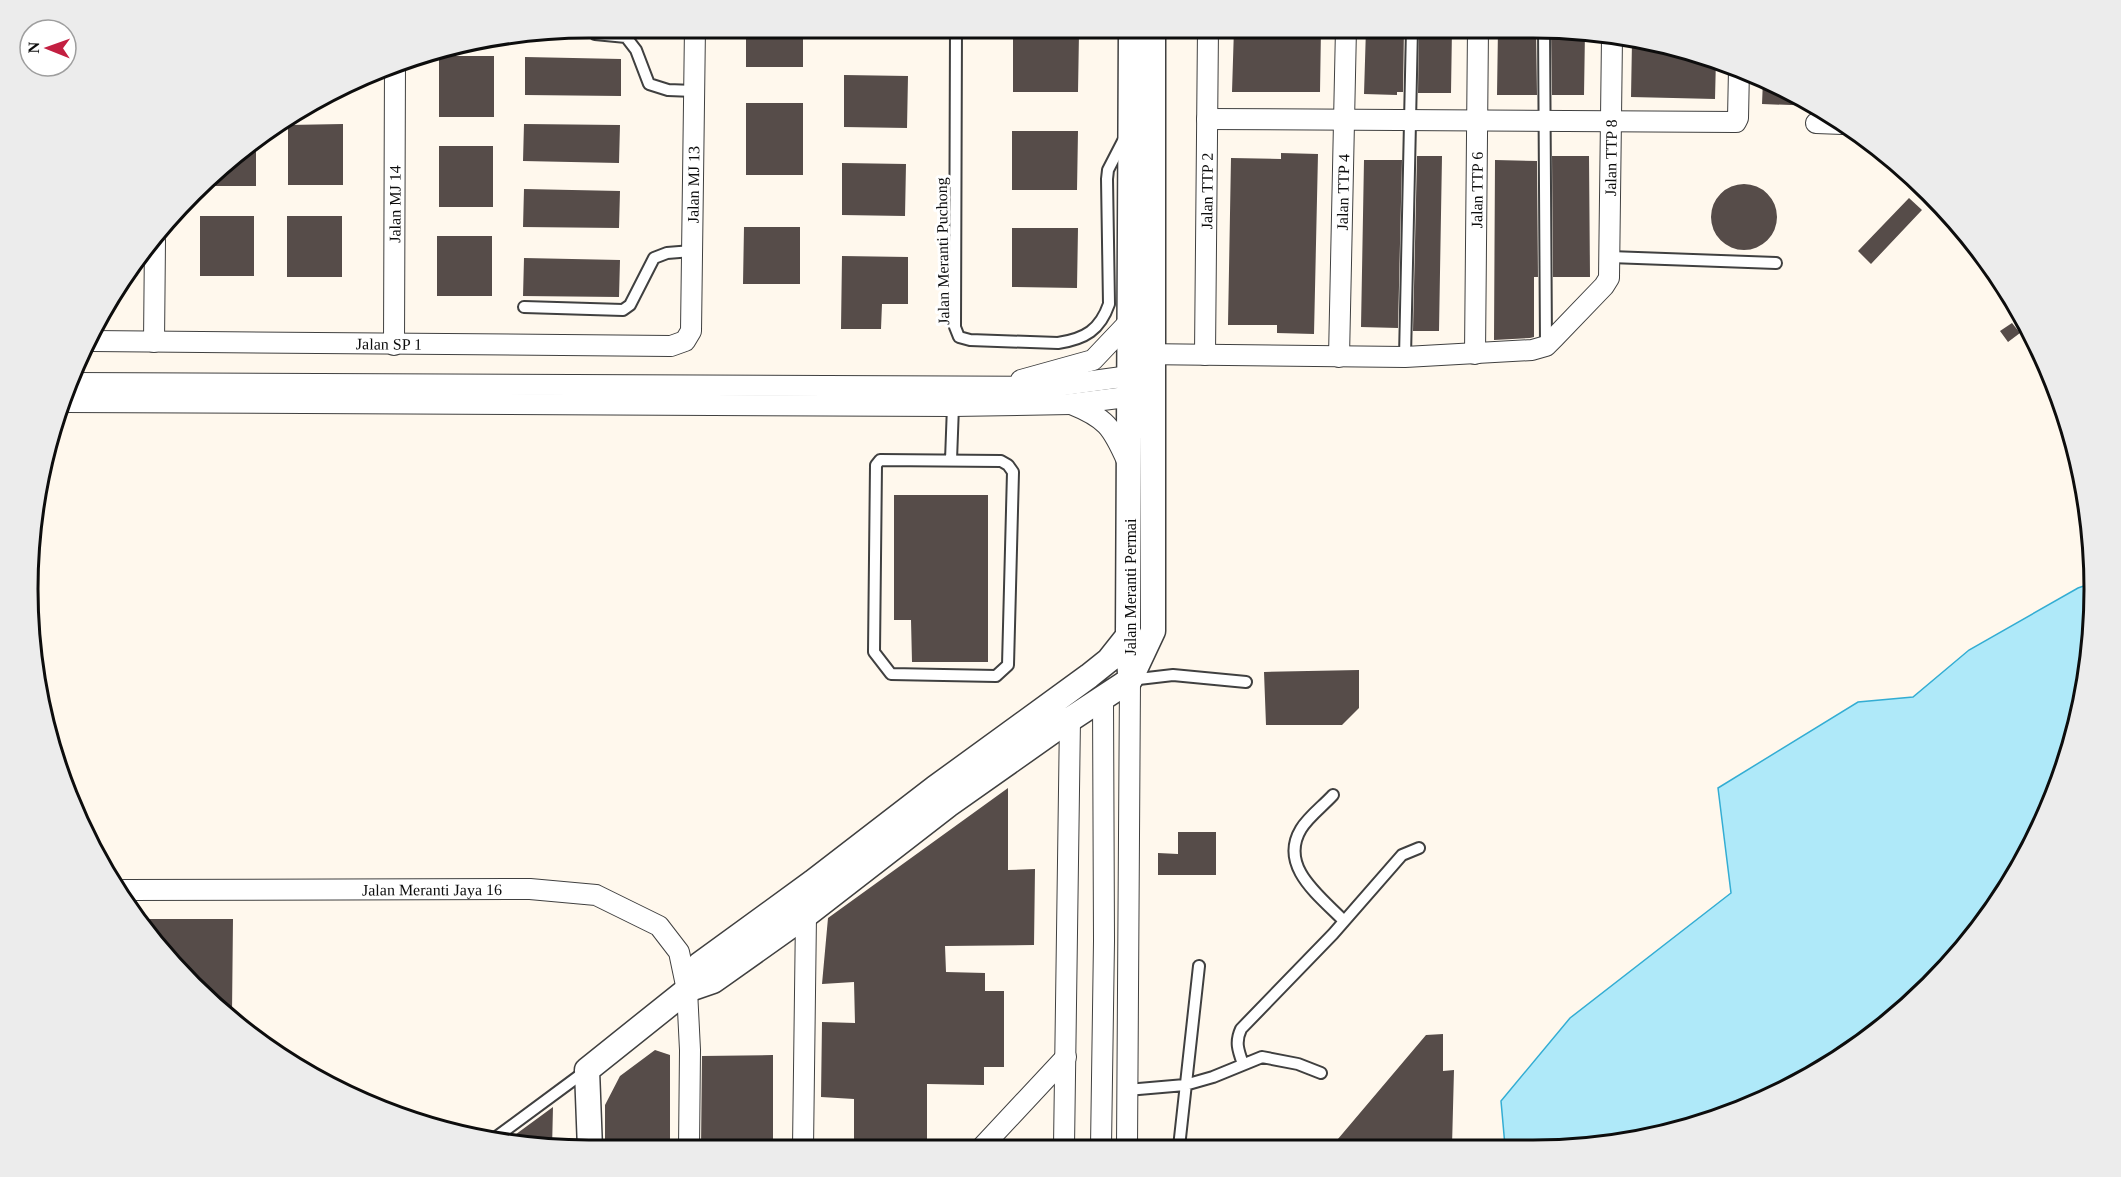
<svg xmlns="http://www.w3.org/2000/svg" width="2121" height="1177" font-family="'Times New Roman',serif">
	<rect width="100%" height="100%" fill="#fff8ed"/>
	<!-- water -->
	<path fill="#afe9f9" stroke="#33add3" stroke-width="1.5" d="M2092 583 2089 662 2064 769 2019 870 1930 985 1844 1056 1713 1120 1605 1145 1505 1146 1501 1101 1570 1018 1731 893 1718 788 1858 702 1913 697 1969 650 2078 588Z"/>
	<!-- building -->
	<path fill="#564c49" d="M746 27H803V67H746Z
		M1234 28H1321L1320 92H1232Z
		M1366 28H1404L1403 92H1397V95L1364 94Z
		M1419 28H1452L1451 93H1418Z
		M1498 28H1536L1537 95H1497Z
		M1551 28H1569L1585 31 1584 95H1552Z
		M1013 32 1079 33 1078 92H1013Z
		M1632 41 1716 58 1715 99 1631 97Z
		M439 56H494V117H439Z
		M525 57 621 59V96L525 95Z
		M844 75 908 76 907 128 844 127Z
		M1763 80 1814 102 1818 106 1762 104Z
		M746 103H803V175H746Z
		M343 124V185H288V125Z
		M524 124 620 125 619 163 523 161Z
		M1012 131H1078L1077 190H1012Z
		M256 138V186H206L247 143Z
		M439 146H493V207H439Z
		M1281 153 1318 154 1314 334 1277 333V325H1228L1231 158 1281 159Z
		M1417 156H1442L1439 331H1413Z
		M1552 156H1589L1590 277H1553Z
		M1364 160H1402L1398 328 1361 327Z
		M1495 160 1537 161 1538 277H1534V337L1530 338 1494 340Z
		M842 163 906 164 905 216 842 215Z
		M1711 217a33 33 0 1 1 66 0a33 33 0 1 1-66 0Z
		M524 189 620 191 619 228 523 227Z
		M1909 198 1922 210 1871 264 1858 251Z
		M200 216H254V276H200Z
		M287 216H342V277H287Z
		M744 227H800V284H743Z
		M1012 228H1078L1077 288 1012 287Z
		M437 236H492V296H437Z
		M842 256 908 257V304H882L881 329H841Z
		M524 258 620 260 619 297 523 296Z
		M2012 323 2020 333 2008 342 2000 331Z
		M894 495H988V662H912L911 620H894Z
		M1359 670V708L1342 725H1266L1264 672Z
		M1008 788V870L1035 869 1034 945 945 946 946 972 985 973V991H1004V1067H984V1085L927 1084V1148H854V1099L821 1097 822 1022 855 1023 854 982 822 984 828 918Z
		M1178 832H1216V875H1158V853L1178 854Z
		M142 919H233L232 1013 166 958Z
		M1443 1034V1071L1454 1070 1452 1146H1332L1426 1035Z
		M655 1050 670 1055V1148L605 1149V1105L620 1076Z
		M773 1055V1148H701L702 1056Z
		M553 1107 552 1149 508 1140Z"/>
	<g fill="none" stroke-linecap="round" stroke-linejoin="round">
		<defs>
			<path id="service" d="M956 27 955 327 959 337 970 340 1058 343C1085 339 1100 330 1109 304L1107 179 1108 170 1124 139
				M1544 28 1546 345
				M595 34 626 37 636 50 649 84 668 90 694 91
				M1610 257 1776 263
				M524 307 623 310 630 305 654 258 667 253 692 251
				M1405 357 1412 28
				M880 460 1001 461 1008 465 1013 472 1008 665 996 676 891 674 874 652 876 465Z
				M951 460 953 406
				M1130 680 1173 675 1246 682
				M1333 795C1323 806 1308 817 1301 829 1278 867 1321 897 1344 921
				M1243 1064C1238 1050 1235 1042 1241 1029L1333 934 1402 855 1419 848
				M1127 1090 1185 1085 1213 1077 1262 1057 1298 1064 1321 1073
				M495 1138 587 1070
				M1179 1147 1199 966"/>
			<g id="minor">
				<path d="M1207 119 1736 122 1738 118 1739 69"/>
				<path d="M1816 123 1843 124"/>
				<path id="s1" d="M92 341 671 346 685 341 691 331 695 27"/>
				<path d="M154 342 155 241"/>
				<path id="s2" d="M394 345 395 64"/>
				<path id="s3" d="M1139 354 1405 357 1532 350 1546 346 1554 338 1604 286 1609 278 1612 37"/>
				<path id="s4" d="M1475 354 1478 28"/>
				<path id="s5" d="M1205 355 1208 28"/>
				<path id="s6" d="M1339 357 1346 28"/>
				<path d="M1021 380 1093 360 1130 321"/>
				<path d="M73 383 1049 387 1144 374"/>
				<path d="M65 402 953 406 1071 404 1142 395"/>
				<path d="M1071 404C1106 418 1112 427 1127 461"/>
				<path id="s7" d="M124 890 530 889 596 895 659 926 679 952 687 990 690 1050 689 1148"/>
				<path d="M982 1147 1066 1057"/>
				<path d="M1064 1147 1070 719"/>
				<path d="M1101 1147 1104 941 1103 698"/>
				<path d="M1127 1147 1130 680"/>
				<path d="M803 1148 806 915"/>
			</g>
			<path id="tertiary" d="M1130 674 1128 636 1131 28
				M687 990 699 965 813 882 935 788 1089 676 1109 660 1128 636
				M590 1149 587 1070 687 990 713 981 723 974 806 915 948 805 1060 726 1130 680 1153 631V28"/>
		</defs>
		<!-- service casing -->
		<use href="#service" stroke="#404040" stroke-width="14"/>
		<!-- minor casing -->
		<use href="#minor" stroke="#404040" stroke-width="22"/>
		<!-- tertiary casing -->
		<use href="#tertiary" stroke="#404040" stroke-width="27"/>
		<!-- path -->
		<path stroke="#2f2f2f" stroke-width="3" stroke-dasharray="6 3" stroke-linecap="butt" d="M1960 236 1967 235"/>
		<!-- service -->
		<use href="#service" stroke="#fff" stroke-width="10"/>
		<!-- minor -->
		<use href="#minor" stroke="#fff" stroke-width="20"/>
		<!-- tertiary -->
		<use href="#tertiary" stroke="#fff" stroke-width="24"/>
	</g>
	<g text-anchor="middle" stroke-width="6" stroke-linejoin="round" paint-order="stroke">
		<!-- street labels -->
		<g font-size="16" fill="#0d0d0d" stroke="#fff">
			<text dy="6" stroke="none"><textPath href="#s3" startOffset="621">Jalan TTP 8</textPath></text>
			<text dy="6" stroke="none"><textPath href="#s1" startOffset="752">Jalan MJ 13</textPath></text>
			<text dy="6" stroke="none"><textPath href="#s5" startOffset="164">Jalan TTP 2</textPath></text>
			<text dy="6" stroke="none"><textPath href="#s4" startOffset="164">Jalan TTP 6</textPath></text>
			<text dy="6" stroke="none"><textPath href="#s6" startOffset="165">Jalan TTP 4</textPath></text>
			<text dy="6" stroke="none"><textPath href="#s2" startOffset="141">Jalan MJ 14</textPath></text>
			<text transform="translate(942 251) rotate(-91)" y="6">Jalan Meranti Puchong</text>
			<text dy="6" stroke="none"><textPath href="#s1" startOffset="297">Jalan SP 1</textPath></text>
			<text transform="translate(1130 587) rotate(-90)" y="6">Jalan Meranti Permai</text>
			<text dy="6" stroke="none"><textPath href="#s7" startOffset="308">Jalan Meranti Jaya 16</textPath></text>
		</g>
	</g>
	<!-- crop -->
	<path d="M0 0H2121V1177H0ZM589 38H1533A551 551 0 0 1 2084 589V589A551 551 0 0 1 1533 1140H589A551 551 0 0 1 38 589V589A551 551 0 0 1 589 38Z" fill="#ececec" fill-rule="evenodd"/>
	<path fill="none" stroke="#0d0d0d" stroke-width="3" d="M589 38H1533A551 551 0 0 1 2084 589V589A551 551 0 0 1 1533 1140H589A551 551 0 0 1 38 589V589A551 551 0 0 1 589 38Z"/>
	<!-- north arrow -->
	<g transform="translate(48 48) rotate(271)"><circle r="28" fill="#ffffff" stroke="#9e9e9e" stroke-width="1.5"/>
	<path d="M0-4.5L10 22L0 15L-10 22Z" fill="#c31f41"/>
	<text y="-9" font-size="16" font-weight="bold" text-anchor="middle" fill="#0d0d0d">N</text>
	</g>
</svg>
